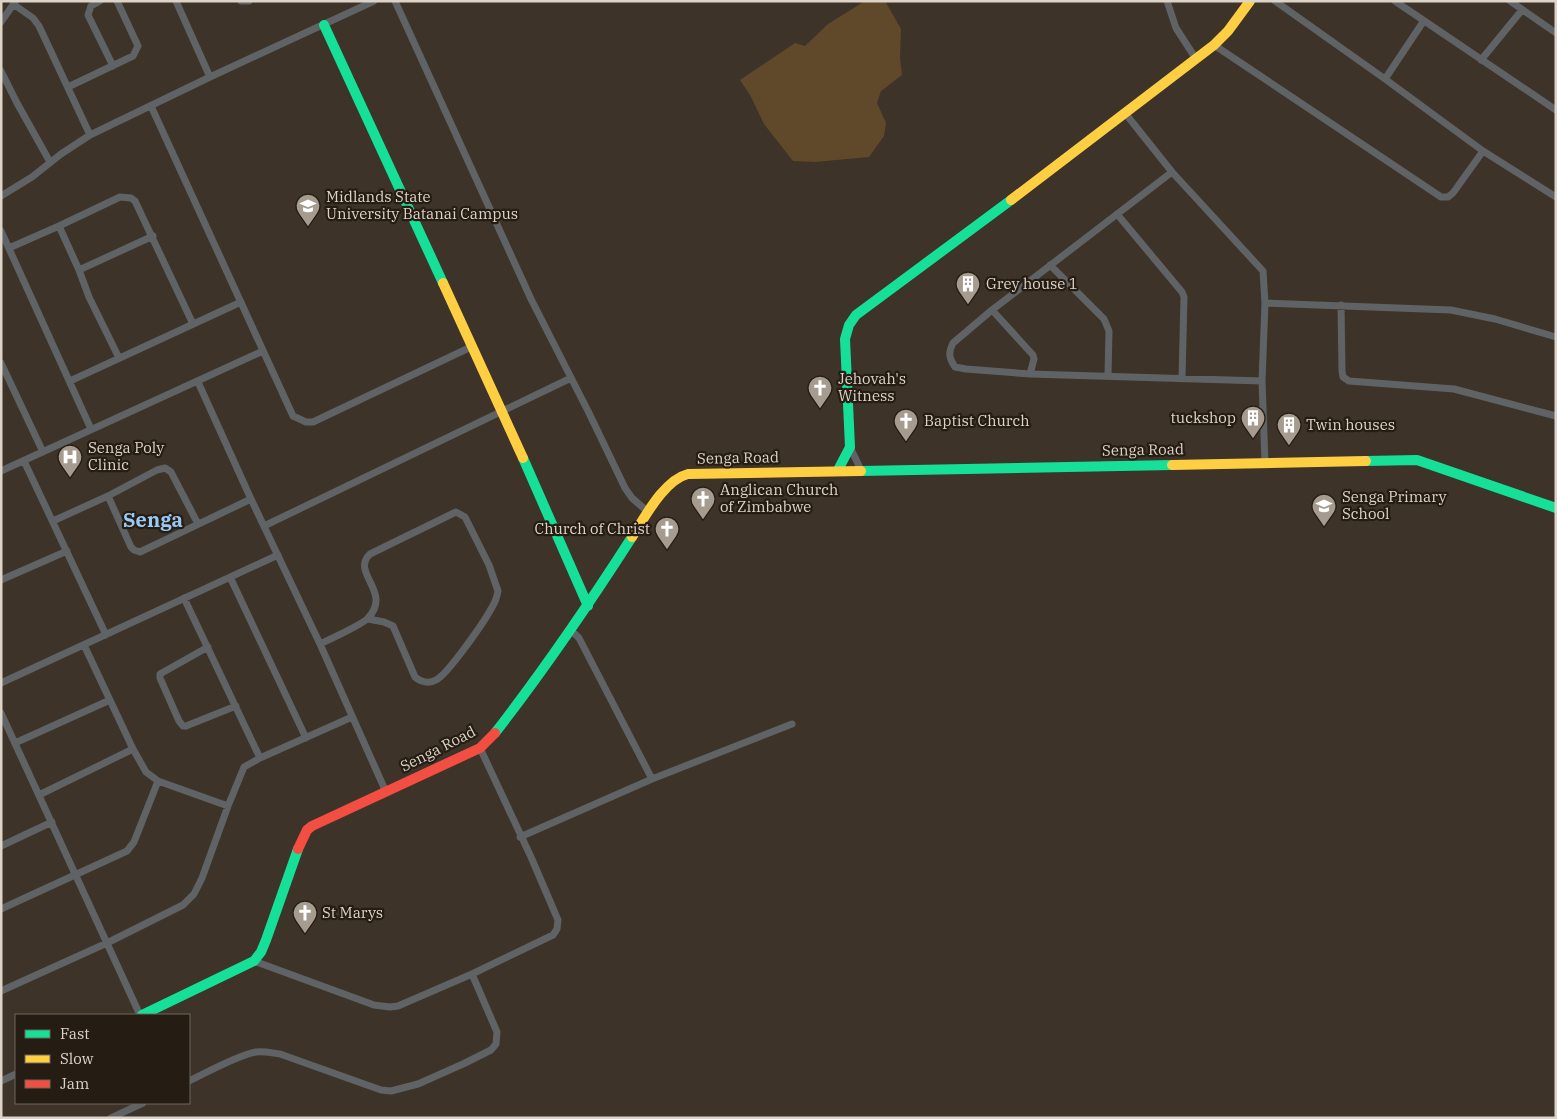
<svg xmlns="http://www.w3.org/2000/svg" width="1557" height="1119" font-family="'IBM Plex Serif',serif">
	<rect width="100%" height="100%" fill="#3d3328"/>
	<!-- green -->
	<path fill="#60482a" d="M865 1H885L901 29 900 58 902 75 881 91 877 103 886 123 884 136 869 157 815 162 793 161 764 124 750 95 740 80 795 43 805 46 828 24Z"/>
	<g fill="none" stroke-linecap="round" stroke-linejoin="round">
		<!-- street -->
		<path stroke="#5f6366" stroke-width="7" d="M100 1 91 6 88 15 113 66
			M176 1 210 77
			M241 1H249
			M395 1 531 299 589 413 625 488 632 498 648 512
			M1167 1 1176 28 1196 59
			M1275 1 1385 79 1483 151 1556 197
			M1395 1 1556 110
			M1510 1 1556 33
			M13 4 33 18 39 26 90 135
			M1 22 15 2
			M1214 45 1441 197H1448L1453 193 1483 151
			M1481 60 1522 10
			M1 71 17 103 50 162
			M1385 79 1423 22
			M68 87 133 56 138 46 117 1
			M151 106 293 416 306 422H313L473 346
			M1125 113 1172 172 1263 271 1265 303 1262 381 1265 463
			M1172 172 992 310 953 343C948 353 949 358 955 367L966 369 1030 374 1262 381
			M1 196 32 177 61 154 90 135 210 77 374 1
			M1117 214 1182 292 1184 297 1182 379
			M59 226 120 197 131 198 135 201 193 324
			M1 231 91 429
			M9 248 59 226 79 270 89 297 119 358
			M1050 265 1104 319 1109 331 1108 376
			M79 270 153 236
			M1265 303 1451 310 1495 319 1556 337
			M1341 305 1342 371 1343 377 1349 381 1454 389 1556 416
			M992 310 1033 355 1034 359 1030 374
			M1 363 43 452
			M70 381 241 302
			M198 382 251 499 320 644 386 792
			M850 447 861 470
			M24 461 106 635
			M1 471 263 351
			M108 496 131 547 134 550 140 552 251 499
			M53 521 108 496 157 470 165 468 171 472 198 524
			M264 526 571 378
			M230 577 306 738
			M1 580 67 551
			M184 598 260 758
			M568 631 575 634 579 638 652 779
			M320 644C330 639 362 625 368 618 393 592 350 573 370 554L456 512 465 517 489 565 498 591C497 597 495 603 491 609 484 622 448 674 436 680 429 684 421 682 415 677L393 626 384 622 368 619
			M84 645 133 749 146 772 158 781 228 806
			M208 647 160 674V678L179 721 183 726H186L236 706
			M1 683 278 555
			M1 713 140 1015
			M15 743 110 700
			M39 795 133 749
			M520 837 652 779 792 724
			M1 846 52 822
			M1 909 127 851 134 842 158 781
			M254 961 374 1005 390 1007 398 1006 472 974 553 935 557 929 558 920 531 857 480 748
			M1 991 107 943 183 905 194 894 202 878 228 806 244 767 260 758 352 717
			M1 1081 16 1074
			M189 1081C208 1072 236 1056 256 1052 264 1051 272 1053 280 1054L381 1090 391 1091 418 1084 463 1064 491 1050 496 1044 497 1032 472 974
			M111 1118 143 1103"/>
		<!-- fast -->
		<path stroke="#16e098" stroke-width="10" d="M324 25 443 283
			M523 458 588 606
			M1366 461 1417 460 1556 508
			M838 470 850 447 845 339 849 325 856 315 1011 200
			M861 471 1172 465
			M495 733C544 670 589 604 632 537
			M142 1015 254 961 261 952 266 940 298 849"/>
		<!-- slow -->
		<path stroke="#ffcf43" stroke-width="10" d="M1011 200 1214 45 1228 31 1250 1
			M443 283 523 458
			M1172 465 1366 461
			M632 537C645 517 664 480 688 474L861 471"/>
		<!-- jam -->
		<path stroke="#f24e42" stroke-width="10" d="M298 849 307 830 312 826 480 748 495 733"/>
	</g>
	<!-- icons -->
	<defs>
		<symbol id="university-pin" viewBox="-11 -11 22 30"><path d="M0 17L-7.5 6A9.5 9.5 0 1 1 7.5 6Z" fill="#a69b8f" stroke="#251d14"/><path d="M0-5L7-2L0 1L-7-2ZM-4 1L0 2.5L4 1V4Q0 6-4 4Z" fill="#fff"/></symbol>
		<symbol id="building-pin" viewBox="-11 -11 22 30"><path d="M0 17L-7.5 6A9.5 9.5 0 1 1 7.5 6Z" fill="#a69b8f" stroke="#251d14"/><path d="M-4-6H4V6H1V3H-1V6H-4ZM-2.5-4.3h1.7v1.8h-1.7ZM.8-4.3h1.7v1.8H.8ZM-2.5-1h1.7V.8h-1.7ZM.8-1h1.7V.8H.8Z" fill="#fff"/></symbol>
		<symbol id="church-pin" viewBox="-11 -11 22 30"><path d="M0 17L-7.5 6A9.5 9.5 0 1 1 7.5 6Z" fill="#a69b8f" stroke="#251d14"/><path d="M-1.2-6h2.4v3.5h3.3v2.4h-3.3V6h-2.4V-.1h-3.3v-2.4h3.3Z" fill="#fff"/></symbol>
		<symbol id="hospital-pin" viewBox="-11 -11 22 30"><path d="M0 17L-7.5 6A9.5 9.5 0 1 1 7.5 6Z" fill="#a69b8f" stroke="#251d14"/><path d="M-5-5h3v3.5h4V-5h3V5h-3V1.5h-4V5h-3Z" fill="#fff"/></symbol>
		<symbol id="school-pin" viewBox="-11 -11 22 30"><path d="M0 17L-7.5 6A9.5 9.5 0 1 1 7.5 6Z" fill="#a69b8f" stroke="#251d14"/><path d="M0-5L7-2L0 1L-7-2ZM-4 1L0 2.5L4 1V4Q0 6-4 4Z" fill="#fff"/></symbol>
	</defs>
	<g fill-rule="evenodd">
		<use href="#university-pin" x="294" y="192" width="28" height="38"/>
		<use href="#building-pin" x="954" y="270" width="28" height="38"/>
		<use href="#church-pin" x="806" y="374" width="28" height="38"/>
		<use href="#building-pin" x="1239" y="404" width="28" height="38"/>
		<use href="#church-pin" x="892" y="407" width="28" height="38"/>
		<use href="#building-pin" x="1275" y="411" width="28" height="38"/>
		<use href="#hospital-pin" x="56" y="443" width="28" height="38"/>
		<use href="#church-pin" x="689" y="485" width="28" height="38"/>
		<use href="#school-pin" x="1310" y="492" width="28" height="38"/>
		<use href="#church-pin" x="653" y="515" width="28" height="38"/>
		<use href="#church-pin" x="291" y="899" width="28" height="38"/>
	</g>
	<g text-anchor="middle" stroke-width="4.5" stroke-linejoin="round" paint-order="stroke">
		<!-- poi labels -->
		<g font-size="15" fill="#ded3c7" stroke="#251d14" text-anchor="start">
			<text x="326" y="202">Midlands State<tspan x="326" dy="17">University Batanai Campus</tspan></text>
			<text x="986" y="289">Grey house 1</text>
			<text x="838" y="384">Jehovah's<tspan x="838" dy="17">Witness</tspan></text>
			<text x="1236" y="423" text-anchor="end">tuckshop</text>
			<text x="924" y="426">Baptist Church</text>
			<text x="1306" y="430">Twin houses</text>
			<text x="88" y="453">Senga Poly<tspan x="88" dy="17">Clinic</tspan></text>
			<text x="720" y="495">Anglican Church<tspan x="720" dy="17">of Zimbabwe</tspan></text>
			<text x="1342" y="502">Senga Primary<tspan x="1342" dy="17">School</tspan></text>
			<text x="650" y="534" text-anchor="end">Church of Christ</text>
			<text x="322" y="918">St Marys</text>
		</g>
		<!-- street labels -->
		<g font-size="15" fill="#ded3c7" stroke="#251d14">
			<text transform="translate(1143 450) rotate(-1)" y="5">Senga Road</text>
			<text transform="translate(738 458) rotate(-1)" y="5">Senga Road</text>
			<text transform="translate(438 749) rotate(-27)" y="5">Senga Road</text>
		</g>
		<!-- district labels -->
		<g font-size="20" font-weight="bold" fill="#99c9f5" stroke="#251d14">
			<text x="153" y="527">Senga</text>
		</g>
	</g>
	<!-- border -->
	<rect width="1557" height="1119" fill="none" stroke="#ded3c7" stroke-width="5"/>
	<!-- legend -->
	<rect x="15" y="1014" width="175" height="90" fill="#251d14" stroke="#6f665c"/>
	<rect x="25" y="1030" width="25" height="8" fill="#16e098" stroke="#6f665c"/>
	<text x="60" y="1039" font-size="15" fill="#ded3c7">Fast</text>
	<rect x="25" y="1055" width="25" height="8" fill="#ffcf43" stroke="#6f665c"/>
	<text x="60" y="1064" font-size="15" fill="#ded3c7">Slow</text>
	<rect x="25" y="1080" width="25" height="8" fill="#f24e42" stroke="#6f665c"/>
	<text x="60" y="1089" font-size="15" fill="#ded3c7">Jam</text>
</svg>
